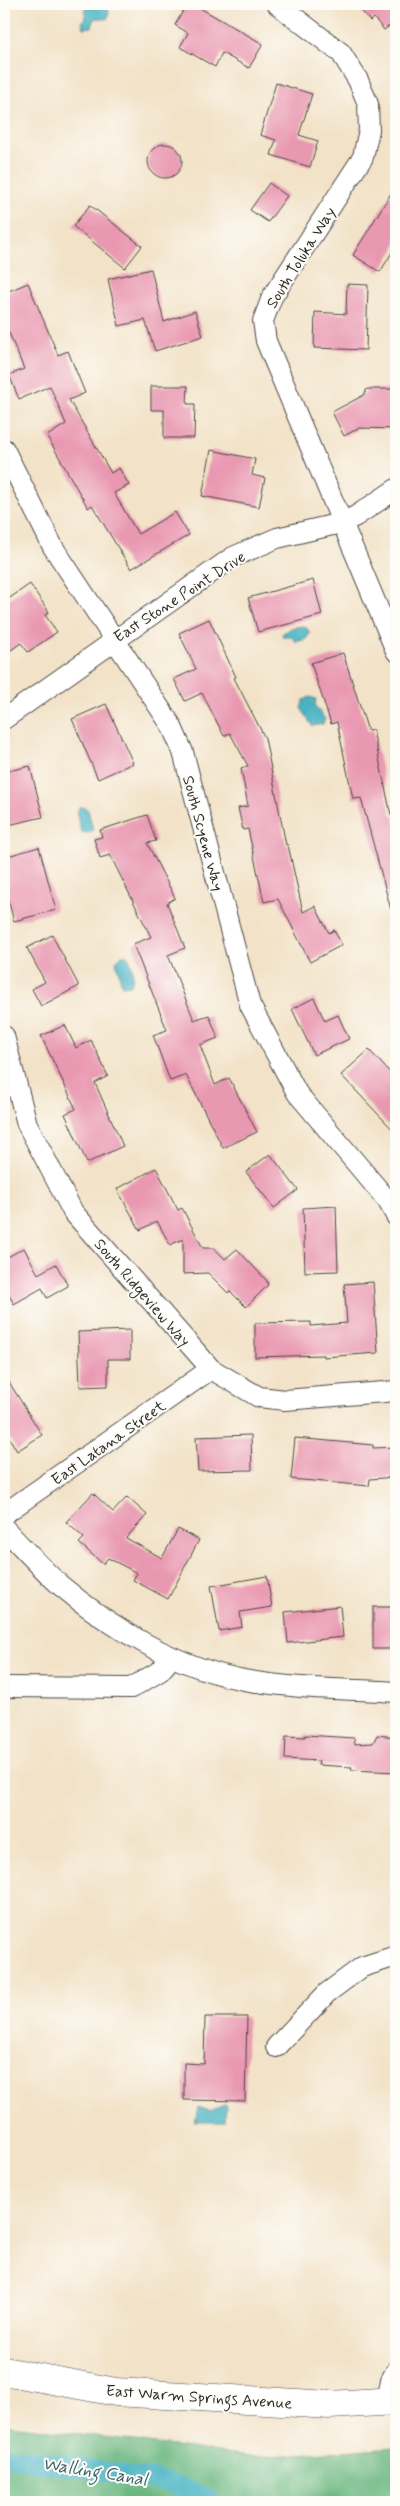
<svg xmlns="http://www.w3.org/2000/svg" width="400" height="2506" font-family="Mynerve,sans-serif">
	<rect width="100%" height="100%" fill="#fdfcf7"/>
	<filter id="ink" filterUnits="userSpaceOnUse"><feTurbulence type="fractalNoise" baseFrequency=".02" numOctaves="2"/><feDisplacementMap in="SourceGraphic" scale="10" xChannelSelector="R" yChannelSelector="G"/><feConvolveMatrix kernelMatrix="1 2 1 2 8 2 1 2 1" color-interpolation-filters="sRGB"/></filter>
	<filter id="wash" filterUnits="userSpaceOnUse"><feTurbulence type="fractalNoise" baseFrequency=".0096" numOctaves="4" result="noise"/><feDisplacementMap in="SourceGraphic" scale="20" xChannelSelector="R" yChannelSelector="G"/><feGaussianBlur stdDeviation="1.12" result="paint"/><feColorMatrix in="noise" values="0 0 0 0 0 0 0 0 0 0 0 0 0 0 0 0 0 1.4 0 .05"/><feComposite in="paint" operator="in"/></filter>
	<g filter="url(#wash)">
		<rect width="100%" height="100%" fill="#f2e2c7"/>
		<!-- forest -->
		<path fill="#6bb780" stroke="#4b7156" d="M4 2424 257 2457 396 2447V2502H4Z"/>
		<!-- water -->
		<path fill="#47b3c3" stroke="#396f77" d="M84 4H108L109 15 107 19 95 18 92 27 84 28 82 23 86 15Z
			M302 626 306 627 310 633 306 639 296 642 292 637H283L282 634 290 628Z
			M310 697 316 699 315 706 325 719 323 724 312 726 301 708 304 700Z
			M79 807H83L88 810 93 830 90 833 81 832 77 815Z
			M122 955H127C133 962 134 977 131 985L122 986 116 961Z
			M224 2105H226L225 2122H195L198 2107 210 2111Z"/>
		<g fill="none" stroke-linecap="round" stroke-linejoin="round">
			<!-- canal -->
			<path stroke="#47b3c3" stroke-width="20" d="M4 2456 167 2482 212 2502"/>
		</g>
		<g id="blocks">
			<!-- building -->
			<path fill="#e998b1" d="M187 4H193L263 44 249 68 222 53 215 67 180 47 188 33 175 25Z
				M356 4H393L391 5 396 11V21L384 30 374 18 370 21Z
				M276 83 312 94 299 135 318 141 310 167 271 155 276 140 260 135Z
				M148 161a17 17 0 1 1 34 0a17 17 0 1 1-34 0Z
				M269 183 287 196 268 222 250 210Z
				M396 185V246L380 272 353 255Z
				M90 205 142 246 125 268 73 226Z
				M151 269 164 322 195 311 203 336 155 351 145 320 119 326 108 279Z
				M28 283 58 355 68 351 85 393 69 400 111 473 119 468 129 485 114 493 138 534 175 512 189 535 131 569 92 505 88 508 47 436 66 424 50 386 19 399 9 375 24 369 4 321V293Z
				M347 284 368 285 366 350 314 348 315 312 346 314Z
				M151 386H188L187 404H195L194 438H164V410H151Z
				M367 389H396V429L359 428 344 436 332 412 364 395Z
				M211 450 255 459 252 475 265 478 259 507 202 496Z
				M313 580 322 615 258 632 248 598Z
				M30 584 49 612 45 615 57 632 28 652 21 643 4 655V602Z
				M209 619 236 677 234 678 265 738 286 845H288L303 912 315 906 329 933 334 930 342 945 310 962 278 899 264 902 248 829 243 830 238 808 248 806 241 768 248 766 230 733 224 736 202 693 185 701 174 679 196 669 179 633Z
				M343 653 368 731 373 730 391 815 393 814 396 825V910H391L361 798 353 799 337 722 331 724 311 663Z
				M106 704 133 763 98 779 72 719Z
				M30 766 43 817 4 826V772Z
				M147 815 156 841 147 843 175 898 167 903 185 948 168 955 194 1020 209 1015 218 1038 200 1045 215 1085 229 1078 257 1132 223 1148 186 1075 170 1081 153 1035 167 1030 133 944 151 937 110 855 100 858 94 839 102 837 100 830Z
				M39 847 56 910 14 921 4 885V857Z
				M52 935 79 986 41 1006 32 989 45 982 27 948Z
				M314 998 325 1021 338 1015 349 1039 314 1055 292 1009Z
				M65 1025 76 1048 91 1040 108 1076 95 1083 123 1146 87 1163 65 1114 76 1109 41 1036Z
				M369 1050 396 1079V1133L341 1075Z
				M270 1154 298 1190 274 1208 246 1172Z
				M156 1168 178 1210 182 1208 203 1248H214L225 1259 237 1249 267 1281 268 1285 246 1307 230 1291 228 1293 208 1273 183 1274V1239L170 1245 157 1221 140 1230 117 1189Z
				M336 1206 338 1271 305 1272 303 1208Z
				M24 1248 38 1274 56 1264 68 1286 47 1298 42 1288 14 1304 4 1286V1259Z
				M373 1282 378 1353 324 1357V1355L255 1357V1323L311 1322V1326L347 1323 344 1284Z
				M130 1330V1359H108V1386L80 1387 78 1332Z
				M4 1374 42 1435 17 1451 4 1429Z
				M251 1435 252 1470 198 1471 196 1437Z
				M295 1438 373 1445V1448L396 1447V1477L370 1479 369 1486 291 1479Z
				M93 1493 113 1512 127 1497 147 1515 126 1538 162 1558 178 1529 199 1540 168 1599 133 1580 137 1573 108 1558 103 1564 79 1543 84 1538 66 1522Z
				M267 1576 272 1607 240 1612 242 1627 219 1631 211 1586Z
				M340 1606 343 1637 288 1643 285 1612Z
				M373 1607H396V1649H373Z
				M305 1735 354 1738 355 1744 373 1743 377 1735 396 1737V1772L351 1770 352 1767 318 1765 319 1761 285 1759 286 1736 305 1737Z
				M205 2017H247L245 2101 184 2100V2063L204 2064Z"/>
		</g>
	</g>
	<g filter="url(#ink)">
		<use href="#blocks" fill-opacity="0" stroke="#494642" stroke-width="1"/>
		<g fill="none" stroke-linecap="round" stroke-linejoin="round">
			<defs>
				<path id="street" d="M277 4 341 53 358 80 368 104 369 130 363 157 272 297 263 321 266 341 396 651
					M4 449 53 547 171 725 183 752 250 1005 297 1093 388 1201 396 1216
					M4 719 233 557 277 538 341 523 356 516 396 489
					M4 1036 27 1124 73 1212 211 1369 259 1397 285 1400 396 1391
					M4 1514 211 1369
					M4 1528C22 1547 40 1567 60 1585 112 1629 177 1667 244 1680 294 1689 346 1689 396 1692
					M4 1687 131 1688 160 1671 172 1657
					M276 2047 327 1993 362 1967 396 1956
					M387 2402 391 2380 396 2371"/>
				<path id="secondary" d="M4 2371 116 2392 330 2405 396 2401"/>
			</defs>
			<!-- street casing -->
			<use href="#street" stroke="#494642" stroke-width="22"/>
			<!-- secondary casing -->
			<use href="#secondary" stroke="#494642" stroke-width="29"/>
			<!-- street -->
			<use href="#street" stroke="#fff" stroke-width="20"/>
			<!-- secondary -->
			<use href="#secondary" stroke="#fff" stroke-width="28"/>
		</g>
	</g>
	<g text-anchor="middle" stroke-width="4" stroke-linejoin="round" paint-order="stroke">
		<!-- street labels -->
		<g font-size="16" fill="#2b2b2b" stroke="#fdfcf7">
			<text transform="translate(300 257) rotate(-58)" y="6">South Toluka Way</text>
			<text transform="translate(179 596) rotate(-33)" y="6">East Stone Point Drive</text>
			<text transform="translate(204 833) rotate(75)" y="6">South Scyene Way</text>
			<text transform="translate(143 1292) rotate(49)" y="6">South Ridgeview Way</text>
			<text transform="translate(108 1442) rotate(-35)" y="6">East Latana Street</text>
			<text transform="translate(199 2396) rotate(4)" y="6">East Warm Springs Avenue</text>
		</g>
		<!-- water labels -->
		<g font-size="18" font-style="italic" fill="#366168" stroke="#fdfcf7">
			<text transform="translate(95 2471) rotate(9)" y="6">Walling Canal</text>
		</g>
	</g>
	<!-- margin -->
	<rect width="400" height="2506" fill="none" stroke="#fdfcf7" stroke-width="20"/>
</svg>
